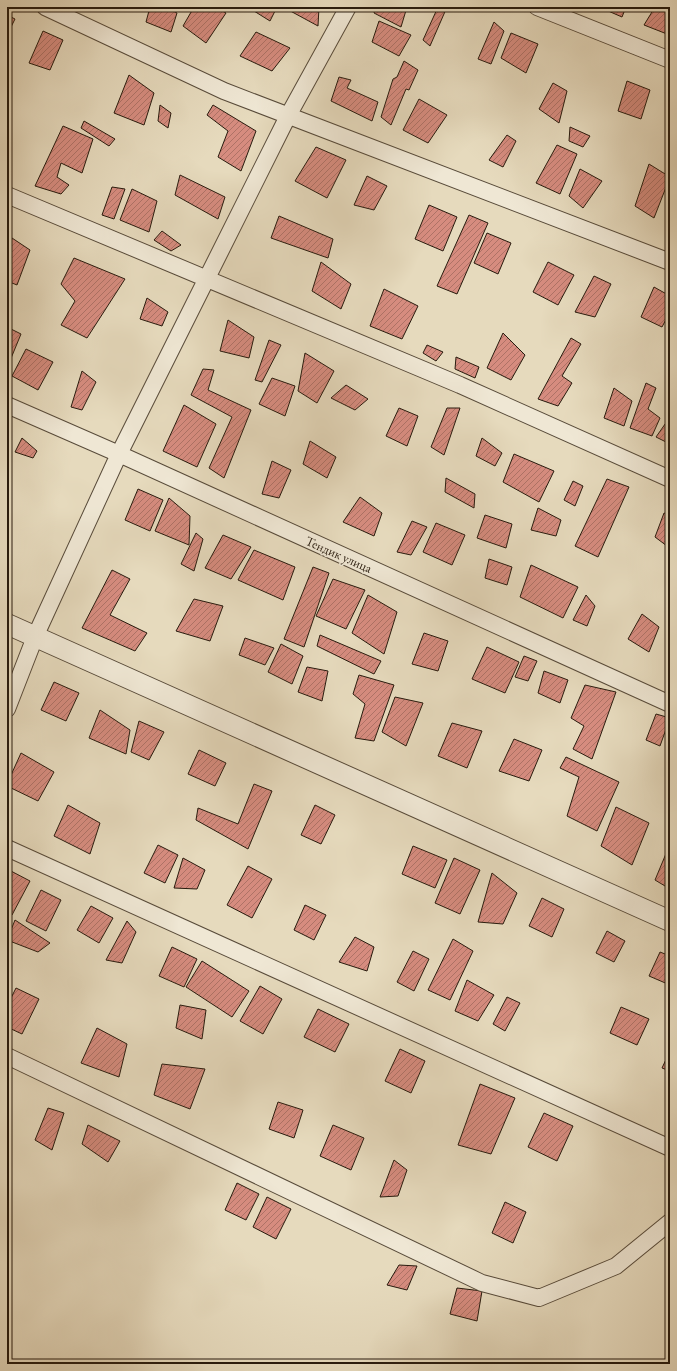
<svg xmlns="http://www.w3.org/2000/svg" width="677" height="1371" font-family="'EB Garamond',serif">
	<defs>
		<pattern id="building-hatch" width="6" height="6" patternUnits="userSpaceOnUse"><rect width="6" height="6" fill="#d68c7f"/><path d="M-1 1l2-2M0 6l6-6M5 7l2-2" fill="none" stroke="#ae7266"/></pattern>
	</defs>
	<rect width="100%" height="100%" fill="#e6dabd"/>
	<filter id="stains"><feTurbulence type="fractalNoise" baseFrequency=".005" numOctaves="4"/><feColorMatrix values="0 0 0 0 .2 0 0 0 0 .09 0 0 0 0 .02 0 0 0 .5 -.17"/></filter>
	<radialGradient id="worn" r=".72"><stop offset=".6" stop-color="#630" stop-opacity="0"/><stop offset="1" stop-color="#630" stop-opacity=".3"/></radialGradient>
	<!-- building -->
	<path fill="url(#building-hatch)" stroke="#281b0e" d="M150 7H165L177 13 171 32 146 22Z
		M194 7H215L226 13 206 43 183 26Z
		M256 7H277L270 21 254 11Z
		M283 7H319L318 26Z
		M376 7H407L401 27 374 13Z
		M438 7H447L430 46 423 40Z
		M599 7H626L622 17Z
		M655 7H670V27L667 34 644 25Z
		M7 15 15 19 7 35Z
		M379 21 411 35 399 56 372 42Z
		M494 22 504 31 491 64 478 59Z
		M43 31 63 40 50 70 29 63Z
		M256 32 290 48 272 71 240 56Z
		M511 33 538 44 526 73 501 58Z
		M404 61 418 70 409 90 406 89 391 125 381 117 393 79 397 77Z
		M129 75 154 93 144 125 114 113Z
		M339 77 351 80 347 88 378 102 372 121 331 101Z
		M627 81 650 90 641 119 618 111Z
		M553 83 567 91 559 123 539 109Z
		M419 99 447 115 428 143 403 130Z
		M160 105 171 113 168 128 158 121Z
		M213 105 256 131 241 171 218 157 228 131 207 115Z
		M84 121 115 139 109 146 81 128Z
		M63 126 93 139 82 173 61 163 57 177 69 185 61 194 35 186Z
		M570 127 590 136 583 147 569 141Z
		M507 135 516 141 503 167 489 160Z
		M557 145 577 154 560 194 536 183Z
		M316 147 346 160 327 198 295 181Z
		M649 164 670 177 654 218 635 206Z
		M580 169 602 181 583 208 569 196Z
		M180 175 225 197 218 219 175 195Z
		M367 176 387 186 374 210 354 205Z
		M112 187 125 189 114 219 102 215Z
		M132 189 157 201 149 232 120 220Z
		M429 205 457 217 443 251 415 239Z
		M469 215 488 223 457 294 437 286Z
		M279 216 333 239 328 258 271 238Z
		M162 231 181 245 171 251 154 240Z
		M487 233 511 243 498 274 474 263Z
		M9 236 30 250 17 285 7 281V241Z
		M74 258 125 279 87 338 61 325 75 301 61 284Z
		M321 262 351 284 341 309 312 291Z
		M548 262 574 275 558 305 533 292Z
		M594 276 611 284 595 317 575 312Z
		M654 287 670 296V312L662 327 641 317Z
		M384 289 418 306 402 339 370 326Z
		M147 298 168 312 162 326 140 319Z
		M228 320 254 337 249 358 220 351Z
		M7 327 21 334 7 368Z
		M503 333 525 355 511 380 487 368Z
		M571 338 581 344 562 376 572 383 558 406 538 399Z
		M269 340 281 345 262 382 255 380Z
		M427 345 443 352 436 361 423 353Z
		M26 349 53 362 38 390 12 376Z
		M305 353 334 371 317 403 298 391Z
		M456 357 479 367 475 378 455 369Z
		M203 369 214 370 208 390 251 410 224 478 209 468 232 417 191 395Z
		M82 371 96 382 82 410 71 407Z
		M272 378 295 386 285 416 259 404Z
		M646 383 656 388 648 409 660 418 652 436 630 428Z
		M346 385 368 399 355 410 331 398Z
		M614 388 632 401 624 426 604 418Z
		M184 405 216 424 197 467 163 451Z
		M399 408 418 416 407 446 386 436Z
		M447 408H460L444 455 431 447Z
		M670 417V444L656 437Z
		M22 438 37 451 33 458 15 452Z
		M482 438 502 453 495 466 476 456Z
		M310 441 336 457 327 478 303 464Z
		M514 454 554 471 539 502 503 482Z
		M272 461 291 470 279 498 262 494Z
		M446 478 475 494 474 508 445 492Z
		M607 479 629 487 598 557 575 546Z
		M573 481 583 486 575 506 564 500Z
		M138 489 163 500 150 531 125 520Z
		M360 497 382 513 374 536 343 522Z
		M169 498 190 516 189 545 155 531Z
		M538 508 561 520 556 536 531 530Z
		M664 513 670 515V539L667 546 655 537Z
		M485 515 512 524 506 548 477 538Z
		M412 521 427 527 411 555 397 552Z
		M436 523 465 535 452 565 423 552Z
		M196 533 203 539 194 571 181 564Z
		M223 535 251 547 231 579 205 568Z
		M254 550 295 567 283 600 238 580Z
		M489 559 512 567 507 585 485 578Z
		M531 565 578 587 563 618 520 597Z
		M313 567 329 573 304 647 284 639Z
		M112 570 130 579 110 615 147 633 135 651 82 628Z
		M333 579 365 590 346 629 316 616Z
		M368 595 397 612 384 654 352 633Z
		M586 595 595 606 587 626 573 620Z
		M194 599 223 606 210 641 176 631Z
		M642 614 659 627 649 652 628 639Z
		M424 633 448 641 438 671 412 664Z
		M320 635 381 661 374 674 317 646Z
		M245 638 274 648 265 665 239 655Z
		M281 644 303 656 292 684 268 672Z
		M487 647 519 662 505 693 472 679Z
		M524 656 537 661 528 681 515 677Z
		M307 667 328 671 322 701 298 692Z
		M544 671 568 680 560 703 538 693Z
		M359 675 394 685 374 741 355 738 365 704 353 694Z
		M54 682 79 693 66 721 41 710Z
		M585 685 616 692 592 759 573 749 584 726 571 718Z
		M395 697 423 703 406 746 382 732Z
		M100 710 130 730 126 754 89 738Z
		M656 714 670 718 660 746 646 740Z
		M139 721 164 732 149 760 131 752Z
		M452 723 482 731 467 768 438 756Z
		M514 739 542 750 529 781 499 771Z
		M199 750 226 763 215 786 188 774Z
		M21 753 54 772 38 801 7 786V784Z
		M566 757 619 782 597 831 567 816 579 777 560 768Z
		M254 784 272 791 248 849 196 820 198 808 238 824Z
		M68 805 100 823 90 854 54 836Z
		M315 805 335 815 321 844 301 835Z
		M616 807 649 823 632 865 601 846Z
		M670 844V889L655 880Z
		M158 845 178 855 165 883 144 873Z
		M413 846 447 860 435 888 402 874Z
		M183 858 205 870 197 889 174 888Z
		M454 858 480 870 460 914 435 903Z
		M248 866 272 879 252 918 227 905Z
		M9 870 30 881 12 915 7 912V873Z
		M492 873 517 893 503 924 478 922Z
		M41 890 61 900 46 931 26 921Z
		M542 898 564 909 552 937 529 926Z
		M305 905 326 915 314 940 294 930Z
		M91 906 113 918 99 943 77 930Z
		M15 920 50 943 38 952 7 940Z
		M127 921 136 932 122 963 106 960Z
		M607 931 625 941 614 962 596 953Z
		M355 937 374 947 367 971 339 962Z
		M453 939 473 951 450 1000 428 990Z
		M172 947 197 959 184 987 159 976Z
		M413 951 429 959 414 991 397 982Z
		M660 952 670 956V985L649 976Z
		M202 961 249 991 232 1017 186 987Z
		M467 980 494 995 478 1021 455 1011Z
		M260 986 282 999 263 1034 240 1021Z
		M16 988 39 999 22 1034 7 1027V1006Z
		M507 997 520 1003 505 1031 493 1024Z
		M180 1005 206 1010 202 1039 176 1028Z
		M621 1007 649 1019 637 1045 610 1033Z
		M318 1009 349 1024 335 1052 304 1037Z
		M97 1028 127 1044 119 1077 81 1063Z
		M400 1049 425 1061 411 1093 385 1081Z
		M670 1051V1071L662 1068Z
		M162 1064 205 1069 190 1109 154 1095Z
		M480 1084 515 1098 491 1154 458 1145Z
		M278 1102 303 1110 294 1138 269 1129Z
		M48 1108 64 1113 52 1150 35 1140Z
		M544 1113 573 1126 557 1161 528 1147Z
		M88 1125 120 1141 108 1162 82 1144Z
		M333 1125 364 1138 351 1170 320 1156Z
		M394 1160 407 1170 398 1196 380 1197Z
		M237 1183 259 1194 246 1220 225 1210Z
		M267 1197 291 1209 276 1239 253 1227Z
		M505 1202 526 1212 513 1243 492 1233Z
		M399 1265 417 1266 407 1290 387 1285Z
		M457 1288 482 1291 477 1321 450 1314Z"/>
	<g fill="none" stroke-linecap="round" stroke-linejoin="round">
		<defs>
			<path id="minor" d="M45 7 224 91 670 262
				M537 7 670 60
				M7 195 460 385 670 479
				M7 405 119 454 670 704
				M7 709 35 637 119 454 288 116 348 7
				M7 848 670 1148
				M7 1056 482 1283 539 1298 616 1266 670 1222"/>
			<path id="tertiary" d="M7 624 670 921"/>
		</defs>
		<!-- minor casing -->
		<use href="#minor" stroke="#584b3a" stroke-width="18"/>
		<!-- tertiary casing -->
		<use href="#tertiary" stroke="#584b3a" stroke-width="22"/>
		<!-- minor -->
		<use href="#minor" stroke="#efe7d4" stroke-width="16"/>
		<!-- tertiary -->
		<use href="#tertiary" stroke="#efe7d4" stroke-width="20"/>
	</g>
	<g text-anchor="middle" stroke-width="3" stroke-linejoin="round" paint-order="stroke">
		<!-- street labels -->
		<g font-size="13" fill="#281b0e" stroke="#efe7d4">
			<text transform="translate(339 554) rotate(24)" y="5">Тендик улица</text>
		</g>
	</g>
	<!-- margin -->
	<rect width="677" height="1371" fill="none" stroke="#e6dabd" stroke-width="24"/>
	<rect x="8" y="8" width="661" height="1355" fill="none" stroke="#281b0e" stroke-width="2"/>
	<rect x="12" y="12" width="653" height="1347" fill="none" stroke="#281b0e"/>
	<rect width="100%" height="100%" filter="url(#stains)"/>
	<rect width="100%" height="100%" fill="url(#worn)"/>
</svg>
